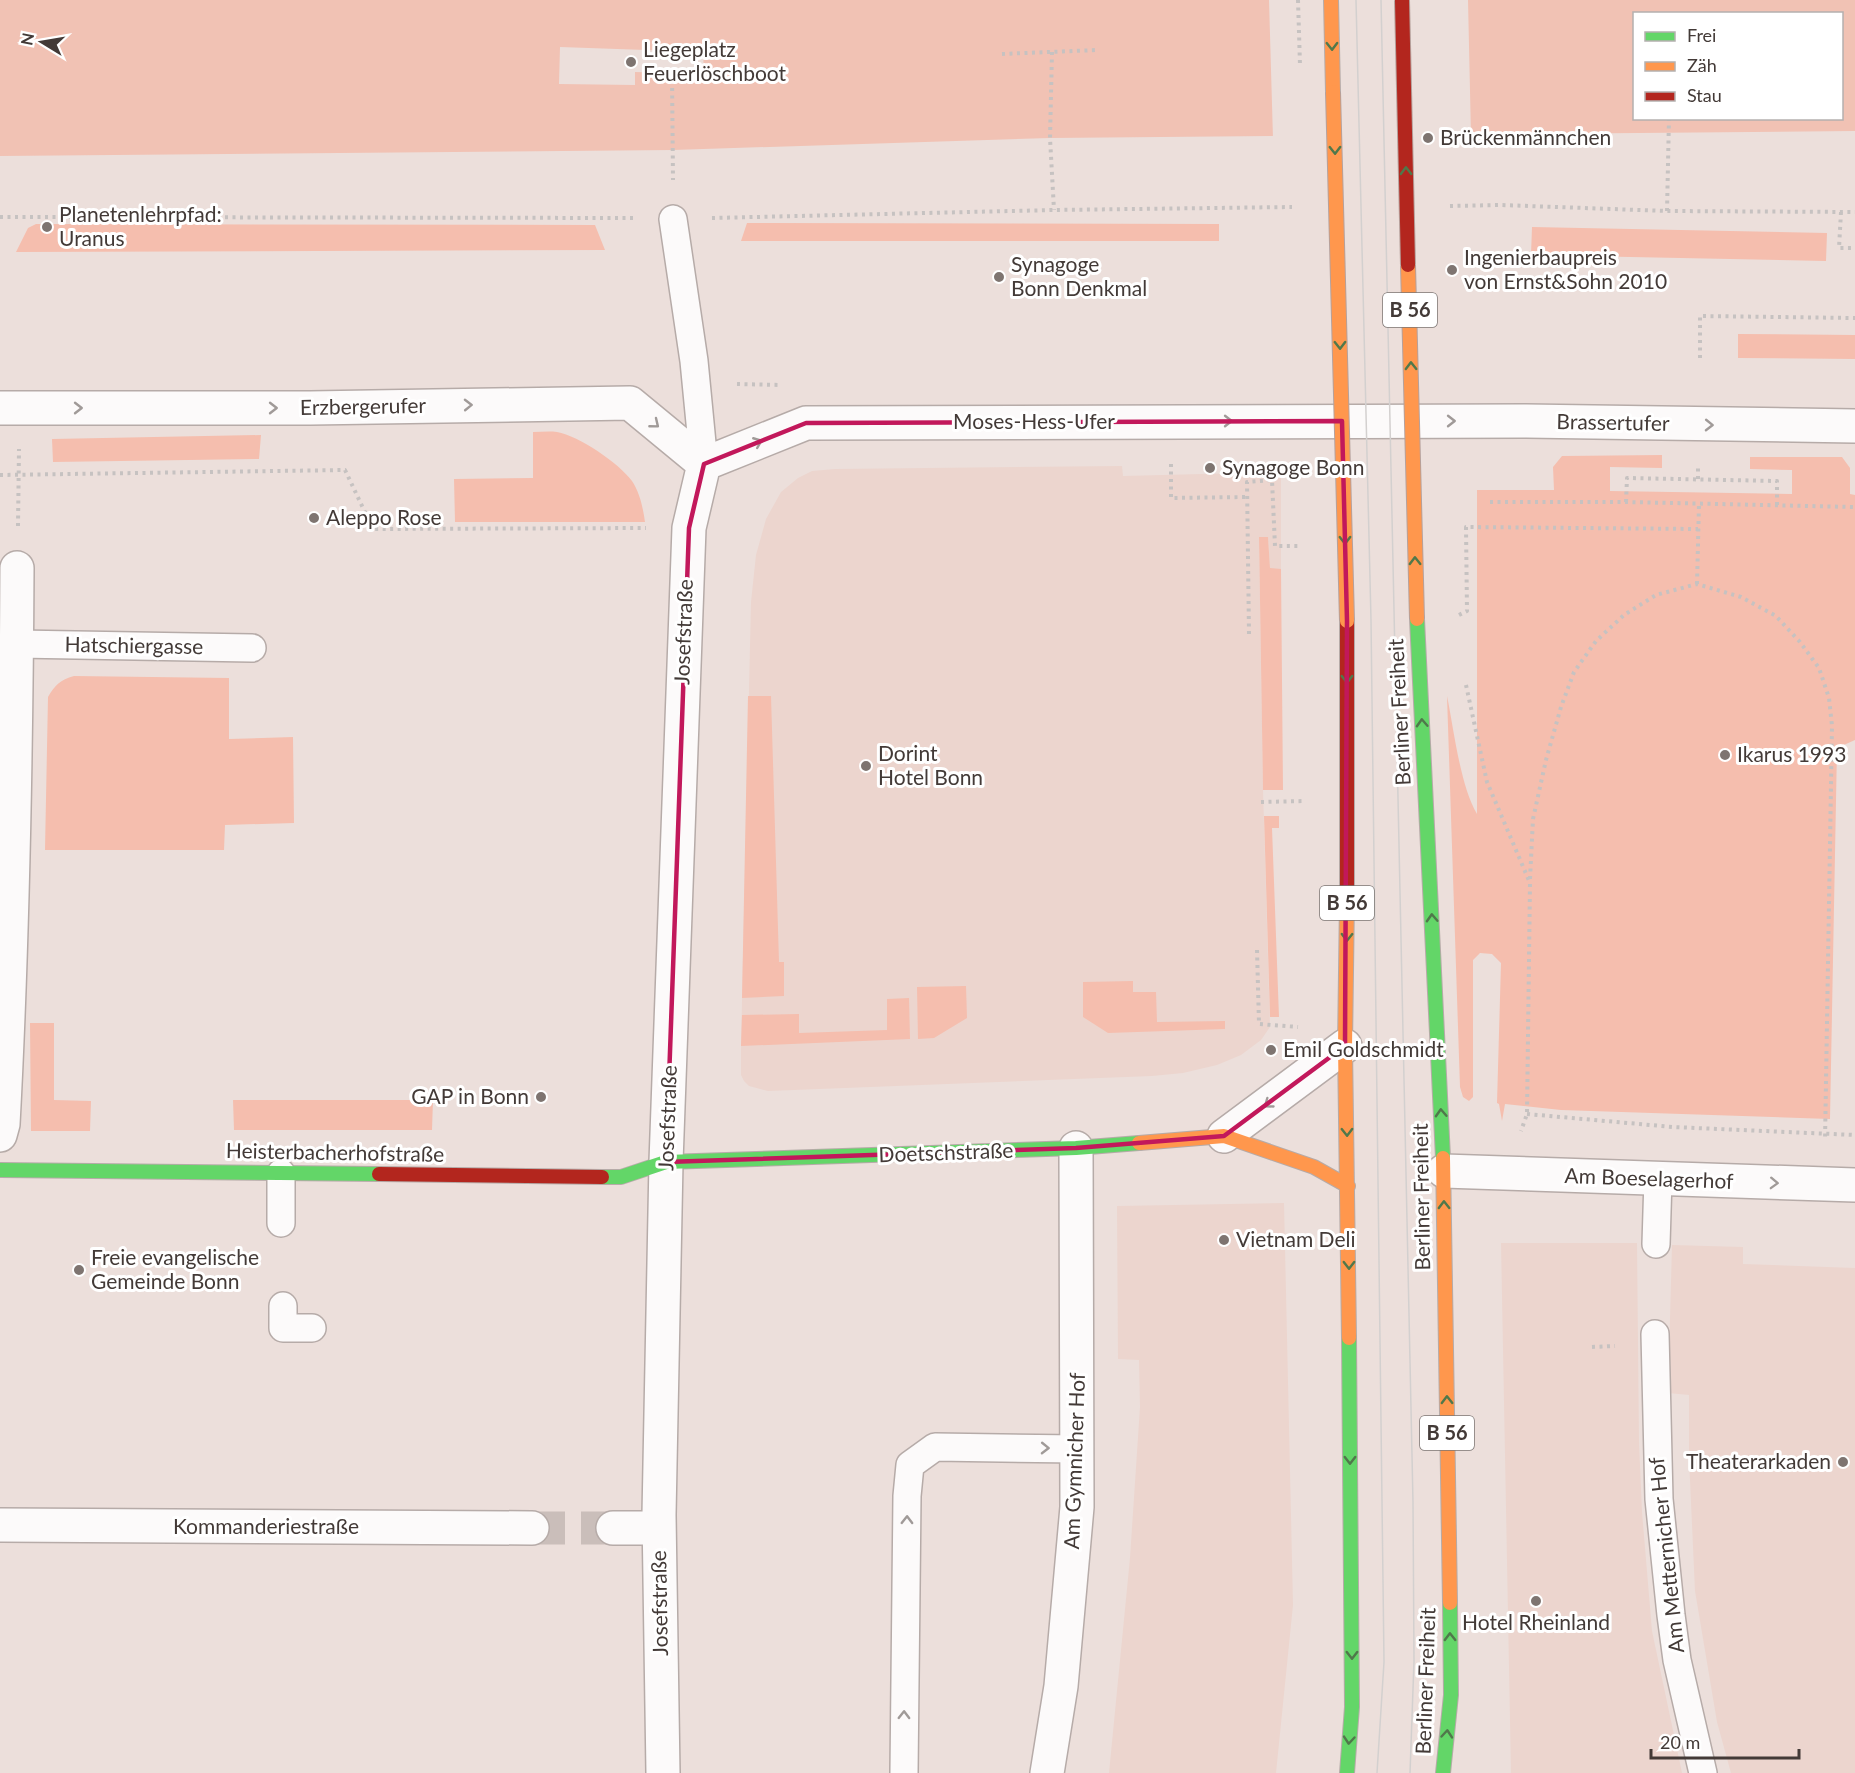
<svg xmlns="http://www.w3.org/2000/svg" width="1855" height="1773" font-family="Lato,sans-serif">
	<rect width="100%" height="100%" fill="#ecdfdb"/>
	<!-- built -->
	<path fill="#ecd5ce" d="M1122 466 1123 476 1281 472V569H1270L1268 537H1259L1263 790 1270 1027 1261 1040 1241 1055 1217 1065 1183 1073 1152 1076 768 1091 749 1086 744 1081 741 1075V1046L751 602 756 555 766 519 781 492 798 478 812 471 835 469Z
		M1284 1203 1293 1605 1276 1773H1109L1130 1558 1140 1407 1139 1360 1118 1359 1117 1206Z
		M1501 1243H1637L1639 1443 1642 1512 1652 1631 1682 1773H1511Z
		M1672 1245 1743 1247V1264L1855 1268V1773H1731L1717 1722 1695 1591 1689 1458V1395L1668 1393Z"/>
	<!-- green -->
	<path fill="#f5beae" d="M747 223 1219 224V241H741Z
		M36 224 595 225 605 250 16 252 28 228Z
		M1532 227 1827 233 1826 261 1531 255Z
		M1738 334 1855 335V359L1738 358Z
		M533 432C541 432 549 431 557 432 579 436 619 463 632 481 640 493 643 508 645 522H455L454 479 533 478Z
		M261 435 259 459 53 462 52 439Z
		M1662 455V468L1610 467V491L1792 494V470L1750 469V457H1842L1850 468V494L1855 495V740L1837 748 1830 1119 1561 1110 1505 1104 1502 1121 1499 1104 1497 1103 1501 963 1492 954 1480 953 1473 960V1097L1469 1101 1463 1097 1460 1087 1447 696C1454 730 1460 785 1477 814V490H1554L1553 467 1562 456Z
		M1259 537H1268L1270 568 1281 569 1283 790H1263Z
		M74 676 229 678V739L293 737 294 823 225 825 224 850H45L48 697C55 685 60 680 74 676Z
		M748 696H771L779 962H784V996L742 998Z
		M1264 816H1279V828H1272L1279 1017H1270Z
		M1133 981V992H1156L1157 1022 1225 1021V1029L1108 1033 1083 1017V982Z
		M966 986 967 1018 934 1038 918 1039 917 987Z
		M909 998 910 1039 741 1046 742 1015 799 1014V1033L887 1030V999Z
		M30 1023H54V1100L91 1101 90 1131H31Z
		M233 1100H433L432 1130H234Z"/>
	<!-- water -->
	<path fill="#f1c2b4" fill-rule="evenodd" d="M0 0H1855V131L1050 138 673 150 0 156ZM1634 14H1842V118H1634Z"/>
	<!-- pier -->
	<path fill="#ecdfdb" d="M1269 0H1468L1471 136 1273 139Z
		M560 47 703 52 704 74 635 72V85L559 84Z"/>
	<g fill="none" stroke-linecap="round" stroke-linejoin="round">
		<!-- street-tunnel -->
		<path stroke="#cabeba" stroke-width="33" stroke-dasharray="33 16" stroke-linecap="butt" d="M532 1528H613"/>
		<defs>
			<path id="lane" d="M673 219 694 361 704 464
				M17 644 252 648
				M281 1173V1223
				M1656 1244 1658 1179
				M283 1306V1328H312
				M1655 1334 1659 1499 1671 1615 1677 1660 1703 1773
				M904 1773 907 1496 910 1465 935 1447 1078 1449"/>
			<path id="street" d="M0 408H310L630 403 704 464
				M704 464 806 423 1526 421 1855 426
				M0 1135 3 1124C13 939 16 754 17 568
				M1224 1136 1345 1046
				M1444 1171 1855 1185
				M0 1525 532 1528
				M613 1528H659
				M663 1773 659 1515 666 1162 689 528 704 464
				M1047 1773 1061 1686 1077 1507 1076 1148"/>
			<path id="fast" d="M1417 619 1443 1158
				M0 1170 379 1174
				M602 1177H621L666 1162 1076 1148 1139 1143
				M1347 1773 1352 1707 1349 1338
				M1443 1773 1451 1695 1450 1603"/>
			<path id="slow" d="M1331 0 1333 92
				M1347 898 1345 1046 1349 1338
				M1139 1143 1224 1136 1314 1167 1348 1186
				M1443 1158 1450 1603"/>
			<path id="jam" d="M1347 621V898
				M379 1174 602 1177"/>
		</defs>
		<!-- lane casing -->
		<use href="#lane" stroke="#b6aba8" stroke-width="30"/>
		<!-- street casing -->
		<use href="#street" stroke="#b6aba8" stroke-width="36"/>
		<!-- fast casing -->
		<use href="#fast" stroke="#b6aba8" stroke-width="16"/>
		<!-- slow casing -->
		<use href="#slow" stroke="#b6aba8" stroke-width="16"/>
		<!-- jam casing -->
		<use href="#jam" stroke="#b6aba8" stroke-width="16"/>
		<!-- path -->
		<path stroke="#c6c2c1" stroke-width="4" stroke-dasharray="3 4.5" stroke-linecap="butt" d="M1052 52 1050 138 1054 210
			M1002 54 1097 50
			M672 73 673 180
			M1450 206 1501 205 1667 211 1855 212
			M1667 211 1669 118
			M1841 212 1839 248H1855
			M0 217 635 218
			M712 218 1054 210 1292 207
			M1700 358V316L1855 318
			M737 384 780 385
			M1171 464V498L1247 497
			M0 475 345 470 373 529 646 528
			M1698 479V465
			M1490 502H1626L1855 507
			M1626 502 1627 478 1777 481V506
			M18 526 19 449
			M1697 584 1699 504
			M1459 615 1467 611 1466 527 1698 529
			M1249 634 1247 482 1272 480 1275 546H1301
			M1466 685 1487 782 1530 883 1527 1114 1521 1131
			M1261 802 1306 801
			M1530 879 1533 819 1546 760 1561 707 1574 672 1596 641 1624 615 1656 595 1697 584 1741 597 1776 616 1800 642 1819 668 1829 698 1832 726 1825 1141
			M1257 950 1259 1024 1298 1027
			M1527 1114 1673 1127 1855 1135
			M1592 1347 1615 1346"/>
		<!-- lane -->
		<use href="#lane" stroke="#fcfafa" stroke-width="27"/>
		<!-- street -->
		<use href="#street" stroke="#fcfafa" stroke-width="33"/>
		<!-- fast -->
		<use href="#fast" stroke="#63d668" stroke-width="14"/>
		<!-- slow -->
		<use href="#slow" stroke="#ff974d" stroke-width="14"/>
		<!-- jam -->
		<use href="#jam" stroke="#b3261e" stroke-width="14"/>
		<!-- tram -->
		<path stroke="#d3d0cf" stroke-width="1.5" d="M1356 0 1371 620 1384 1662 1377 1773
			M1381 0 1413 1502 1414 1661 1410 1773"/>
		<defs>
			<path id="slow-bridge" d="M1333 92 1347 621
				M1408 265 1417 619"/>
			<path id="jam-bridge" d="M1402 0 1408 265"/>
		</defs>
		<!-- slow-bridge casing -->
		<use href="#slow-bridge" stroke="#b6a19c" stroke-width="16" stroke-linecap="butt"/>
		<!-- jam-bridge casing -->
		<use href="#jam-bridge" stroke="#b6a19c" stroke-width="16" stroke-linecap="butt"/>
		<!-- path-bridge -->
		<path stroke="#c6c2c1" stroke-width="4" stroke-dasharray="3 4.5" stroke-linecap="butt" d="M1298 0 1300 65"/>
		<!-- slow-bridge -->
		<use href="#slow-bridge" stroke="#ff974d" stroke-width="14"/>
		<!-- jam-bridge -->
		<use href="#jam-bridge" stroke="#b3261e" stroke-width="14"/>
	</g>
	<!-- one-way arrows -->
	<defs><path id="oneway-chevron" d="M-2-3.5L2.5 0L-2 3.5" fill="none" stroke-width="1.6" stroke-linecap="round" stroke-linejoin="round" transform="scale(1.5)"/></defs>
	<g stroke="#50784b">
		<use href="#oneway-chevron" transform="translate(1332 46) rotate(89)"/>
		<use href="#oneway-chevron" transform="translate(1335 150) rotate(89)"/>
		<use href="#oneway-chevron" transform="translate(1406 171) rotate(-91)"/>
		<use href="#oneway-chevron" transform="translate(1340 345) rotate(89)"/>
		<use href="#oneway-chevron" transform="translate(1411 366) rotate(-91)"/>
		<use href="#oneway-chevron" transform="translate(1345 540) rotate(89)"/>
		<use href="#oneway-chevron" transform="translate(1415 561) rotate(-91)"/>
		<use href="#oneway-chevron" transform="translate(1347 679) rotate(90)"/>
		<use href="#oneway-chevron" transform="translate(1422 723) rotate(-93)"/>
		<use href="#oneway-chevron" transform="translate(1432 918) rotate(-93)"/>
		<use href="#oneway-chevron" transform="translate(1347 937) rotate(91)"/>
		<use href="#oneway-chevron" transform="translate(1441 1113) rotate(-93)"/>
		<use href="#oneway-chevron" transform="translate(1347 1132) rotate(89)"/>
		<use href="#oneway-chevron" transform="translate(1444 1205) rotate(-91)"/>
		<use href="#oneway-chevron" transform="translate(1349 1265) rotate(90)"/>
		<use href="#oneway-chevron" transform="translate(1447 1400) rotate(-91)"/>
		<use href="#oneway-chevron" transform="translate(1350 1460) rotate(90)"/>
		<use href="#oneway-chevron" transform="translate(1450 1637) rotate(-91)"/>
		<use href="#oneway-chevron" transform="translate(1352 1655) rotate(90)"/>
		<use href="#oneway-chevron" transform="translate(1447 1734) rotate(-85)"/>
		<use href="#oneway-chevron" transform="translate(1349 1740) rotate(95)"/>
	</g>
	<g stroke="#a09a98">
		<use href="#oneway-chevron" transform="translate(468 405) rotate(-1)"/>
		<use href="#oneway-chevron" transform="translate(78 408)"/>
		<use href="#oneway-chevron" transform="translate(273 408)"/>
		<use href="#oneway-chevron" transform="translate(1228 421)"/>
		<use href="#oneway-chevron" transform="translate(1451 421)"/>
		<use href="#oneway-chevron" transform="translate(655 424) rotate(39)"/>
		<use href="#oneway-chevron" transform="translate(1709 425) rotate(1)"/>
		<use href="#oneway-chevron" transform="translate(758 442) rotate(-22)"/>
		<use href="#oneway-chevron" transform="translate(1268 1104) rotate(144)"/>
		<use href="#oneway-chevron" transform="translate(1774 1183) rotate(2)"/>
		<use href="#oneway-chevron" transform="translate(1045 1448) rotate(1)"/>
		<use href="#oneway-chevron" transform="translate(907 1520) rotate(-89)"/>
		<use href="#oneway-chevron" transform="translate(904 1715) rotate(-89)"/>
	</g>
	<!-- marked area -->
	<path fill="none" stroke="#c2185b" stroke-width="4.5" stroke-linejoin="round" d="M1342 421 1347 621 1345 1046 1224 1136 1076 1148 666 1162 689 528 704 464 806 423Z"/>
	<!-- markers -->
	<g fill="#7e7470" stroke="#fff" stroke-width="2">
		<circle cx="631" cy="62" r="6"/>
		<circle cx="1428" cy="138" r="6"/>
		<circle cx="47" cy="227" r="6"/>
		<circle cx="1452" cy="270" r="6"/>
		<circle cx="999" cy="277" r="6"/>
		<circle cx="1210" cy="468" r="6"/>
		<circle cx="314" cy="518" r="6"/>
		<circle cx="1725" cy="755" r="6"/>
		<circle cx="866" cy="766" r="6"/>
		<circle cx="1271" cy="1050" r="6"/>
		<circle cx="541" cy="1097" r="6"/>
		<circle cx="1224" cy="1240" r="6"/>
		<circle cx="79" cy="1270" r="6"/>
		<circle cx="1843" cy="1462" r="6"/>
		<circle cx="1536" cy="1601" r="6"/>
	</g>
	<g text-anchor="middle" stroke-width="6" stroke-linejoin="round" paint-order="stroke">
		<!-- shield labels -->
		<g fill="#fff" stroke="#7b7573" stroke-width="1.5">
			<rect x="1383" y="293" width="54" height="34" rx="4.5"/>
			<rect x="1320" y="886" width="54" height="34" rx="4.5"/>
			<rect x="1420" y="1416" width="54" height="34" rx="4.5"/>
		</g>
		<g font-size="20" font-weight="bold" fill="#433a37">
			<text x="1410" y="317">B 56</text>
			<text x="1347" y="910">B 56</text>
			<text x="1447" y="1440">B 56</text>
		</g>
		<!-- poi labels -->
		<g font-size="21" fill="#433a37" stroke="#fff" text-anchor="start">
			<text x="643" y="57">Liegeplatz<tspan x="643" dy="24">Feuerlöschboot</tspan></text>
			<text x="1440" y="145">Brückenmännchen</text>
			<text x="59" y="222">Planetenlehrpfad:<tspan x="59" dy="24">Uranus</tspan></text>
			<text x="1464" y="265">Ingenierbaupreis<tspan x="1464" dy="24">von Ernst&amp;Sohn 2010</tspan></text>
			<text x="1011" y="272">Synagoge<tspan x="1011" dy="24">Bonn Denkmal</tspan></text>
			<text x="1222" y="475">Synagoge Bonn</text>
			<text x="326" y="525">Aleppo Rose</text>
			<text x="878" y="761">Dorint<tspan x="878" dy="24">Hotel Bonn</tspan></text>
			<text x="1737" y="762">Ikarus 1993</text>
			<text x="1283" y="1057">Emil Goldschmidt</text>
			<text x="529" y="1104" text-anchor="end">GAP in Bonn</text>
			<text x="1236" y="1247">Vietnam Deli</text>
			<text x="91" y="1265">Freie evangelische<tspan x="91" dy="24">Gemeinde Bonn</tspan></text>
			<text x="1831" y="1469" text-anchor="end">Theaterarkaden</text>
			<text x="1536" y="1630" text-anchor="middle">Hotel Rheinland</text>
		</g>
		<!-- street labels -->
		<g font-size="21" fill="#433a37" stroke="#fff">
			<text transform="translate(363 407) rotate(-1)" y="7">Erzbergerufer</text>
			<text x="1034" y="429">Moses-Hess-Ufer</text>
			<text transform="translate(1613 423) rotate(1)" y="7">Brassertufer</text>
			<text transform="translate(684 632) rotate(-88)" y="7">Josefstraße</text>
			<text transform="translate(134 646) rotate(1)" y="7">Hatschiergasse</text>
			<text transform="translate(1400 712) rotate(-93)" y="7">Berliner Freiheit</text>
			<text transform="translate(668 1118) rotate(-88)" y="7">Josefstraße</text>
			<text transform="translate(335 1153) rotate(1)" y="7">Heisterbacherhofstraße</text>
			<text transform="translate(946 1153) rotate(-2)" y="7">Doetschstraße</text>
			<text transform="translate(1649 1179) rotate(2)" y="7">Am Boeselagerhof</text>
			<text transform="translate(1422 1197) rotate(-91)" y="7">Berliner Freiheit</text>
			<text transform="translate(1075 1461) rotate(-88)" y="7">Am Gymnicher Hof</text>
			<text x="266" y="1534">Kommanderiestraße</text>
			<text transform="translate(1667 1555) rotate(-96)" y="7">Am Metternicher Hof</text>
			<text transform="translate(660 1603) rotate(-91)" y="7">Josefstraße</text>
			<text transform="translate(1426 1681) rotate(-88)" y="7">Berliner Freiheit</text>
		</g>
	</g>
	<!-- legend -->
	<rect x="1633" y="12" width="210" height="108" fill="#ffffff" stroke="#b4b0af" stroke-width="1.5"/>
	<rect x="1645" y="32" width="30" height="9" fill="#63d668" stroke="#b4b0af" stroke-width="1.5"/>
	<text x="1687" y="42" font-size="18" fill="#433a37">Frei</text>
	<rect x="1645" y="62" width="30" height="9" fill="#ff974d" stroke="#b4b0af" stroke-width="1.5"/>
	<text x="1687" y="72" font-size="18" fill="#433a37">Zäh</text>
	<rect x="1645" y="92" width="30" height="9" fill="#b3261e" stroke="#b4b0af" stroke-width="1.5"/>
	<text x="1687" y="102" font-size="18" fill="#433a37">Stau</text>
	<!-- north arrow -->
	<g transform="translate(42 42) rotate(281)" stroke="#ffffff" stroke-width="4.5" paint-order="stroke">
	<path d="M0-4.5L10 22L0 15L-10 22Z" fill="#433a37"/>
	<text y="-9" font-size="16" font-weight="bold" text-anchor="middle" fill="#433a37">N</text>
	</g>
	<!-- scale -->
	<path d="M1651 1749v9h148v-9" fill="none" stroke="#433a37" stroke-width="3"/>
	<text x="1660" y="1749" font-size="18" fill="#433a37" stroke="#ffffff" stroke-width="4.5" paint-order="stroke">20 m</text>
</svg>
